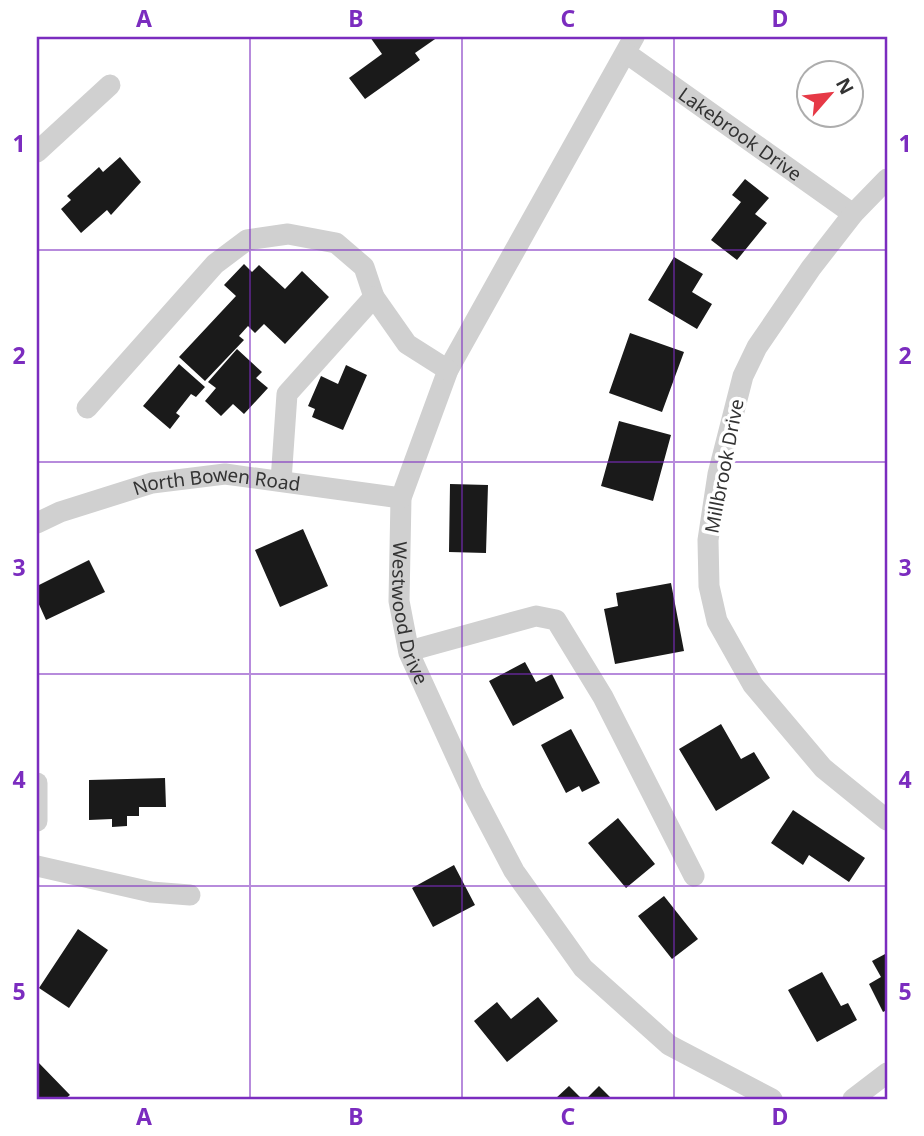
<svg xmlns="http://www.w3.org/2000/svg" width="924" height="1136" font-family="'Noto Sans',sans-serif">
	<rect width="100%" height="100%" fill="#fff"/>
	<!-- building -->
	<path fill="#1a1a1a" d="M370 37H438L415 53 420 60 365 99 349 78 382 54Z
		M120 157 141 182 111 215 107 210 81 233 61 209 71 200 67 196 99 167 103 172Z
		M745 179 769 198 755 214 767 223 737 260 711 240 741 202 732 195Z
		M674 257 703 274 692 292 712 304 697 329 648 300Z
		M244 264 252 272 259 265 285 289 302 271 329 297 285 344 264 324 255 333 248 326 239 336 244 340 205 381 179 357 236 296 224 285Z
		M630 333 684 352 662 412 609 393Z
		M237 349 262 372 256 378 268 388 244 414 233 404 221 416 205 401 216 388 208 382Z
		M179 364 205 387 196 397 191 394 176 413 180 416 170 429 143 406Z
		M346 365 367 375 343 430 312 417 315 409 308 406 321 376 338 384Z
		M619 421 671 435 653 501 601 486Z
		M450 484 488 485 486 553 449 552Z
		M303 529 328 586 280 607 255 550Z
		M89 560 105 592 46 620 37 600V586Z
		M671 583 684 651 615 664 604 609 618 606 616 593Z
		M525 662 536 682 552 674 564 698 513 726 489 681Z
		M721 724 741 759 754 752 770 778 716 811 679 749Z
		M571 729 600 783 582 792 579 786 566 793 541 745Z
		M165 778 166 807H139V816H127V826L112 827V819L89 820V780Z
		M793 810 865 858 849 882 809 855 803 865 771 843Z
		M618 818 655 864 626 888 588 843Z
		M454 865 475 905 433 927 412 888Z
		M664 896 698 939 672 959 638 916Z
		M78 929 108 950 69 1008 39 988Z
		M887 953V1010L883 1012 869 984 881 977 872 961Z
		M822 972 841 1006 848 1003 857 1020 817 1042 788 990Z
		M538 997 558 1021 507 1062 474 1021 497 1002 511 1019Z
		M37 1061 70 1095 65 1099H37Z
		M569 1086 582 1099H555Z
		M599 1086 612 1099H586Z"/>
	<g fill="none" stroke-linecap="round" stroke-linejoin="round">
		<!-- minor -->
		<g stroke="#d0d0d0" stroke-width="21">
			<path id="s1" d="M634 37 448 370 401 498 399 601 409 653 473 793 514 871 583 968 669 1045 772 1099"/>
			<path id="s2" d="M626 53 853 214"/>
			<path d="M37 152 110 85"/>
			<path d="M887 179 853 214 811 268 757 347 743 376 718 474 708 540 709 586 717 621 753 685 823 768 887 820"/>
			<path d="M87 408 215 264 247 240 288 234 336 243 364 267 374 297"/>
			<path d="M281 481 287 394 374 297 407 344 448 370"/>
			<path id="s3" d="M37 523 60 512 152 483 225 474 401 498"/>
			<path d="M409 651 536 616 556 620 603 697 694 876"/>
			<path d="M37 783V821"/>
			<path d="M37 866 151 892 190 895"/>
			<path d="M853 1099 887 1073"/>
		</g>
	</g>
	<!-- grid -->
	<path fill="none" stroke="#7b2cbf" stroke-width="2" stroke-opacity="0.55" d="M250 37V1099M462 37V1099M674 37V1099M37 250H887M37 462H887M37 674H887M37 886H887"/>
	<g text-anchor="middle" stroke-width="7" stroke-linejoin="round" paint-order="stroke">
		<!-- street labels -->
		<g font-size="19" fill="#333" stroke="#fff">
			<text dy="7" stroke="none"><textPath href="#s2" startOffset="140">Lakebrook Drive</textPath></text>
			<text transform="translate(724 466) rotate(-79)" y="7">Millbrook Drive</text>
			<text dy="7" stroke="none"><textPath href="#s3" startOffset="187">North Bowen Road</textPath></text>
			<text dy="7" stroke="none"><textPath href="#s1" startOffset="634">Westwood Drive</textPath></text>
		</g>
	</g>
	<!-- border -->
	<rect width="924" height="1136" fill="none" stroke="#ffffff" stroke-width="77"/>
	<!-- north arrow -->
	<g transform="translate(830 94) rotate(62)"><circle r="33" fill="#ffffff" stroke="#adadad" stroke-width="2"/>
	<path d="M0-5L12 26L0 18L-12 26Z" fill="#e63946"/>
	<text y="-10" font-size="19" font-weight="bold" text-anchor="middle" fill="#333333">N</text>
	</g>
	<rect x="38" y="38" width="848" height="1060" fill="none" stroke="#7b2cbf" stroke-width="2.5"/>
	<g font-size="23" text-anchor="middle" font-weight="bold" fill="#7b2cbf">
		<text x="144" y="27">A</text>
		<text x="356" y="27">B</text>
		<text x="568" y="27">C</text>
		<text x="780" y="27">D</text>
		<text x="19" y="152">1</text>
		<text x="905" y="152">1</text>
		<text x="19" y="364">2</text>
		<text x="905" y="364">2</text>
		<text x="19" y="576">3</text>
		<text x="905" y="576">3</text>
		<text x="19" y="788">4</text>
		<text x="905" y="788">4</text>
		<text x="19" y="1000">5</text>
		<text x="905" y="1000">5</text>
		<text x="144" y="1125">A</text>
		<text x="356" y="1125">B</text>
		<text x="568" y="1125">C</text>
		<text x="780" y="1125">D</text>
	</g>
</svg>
